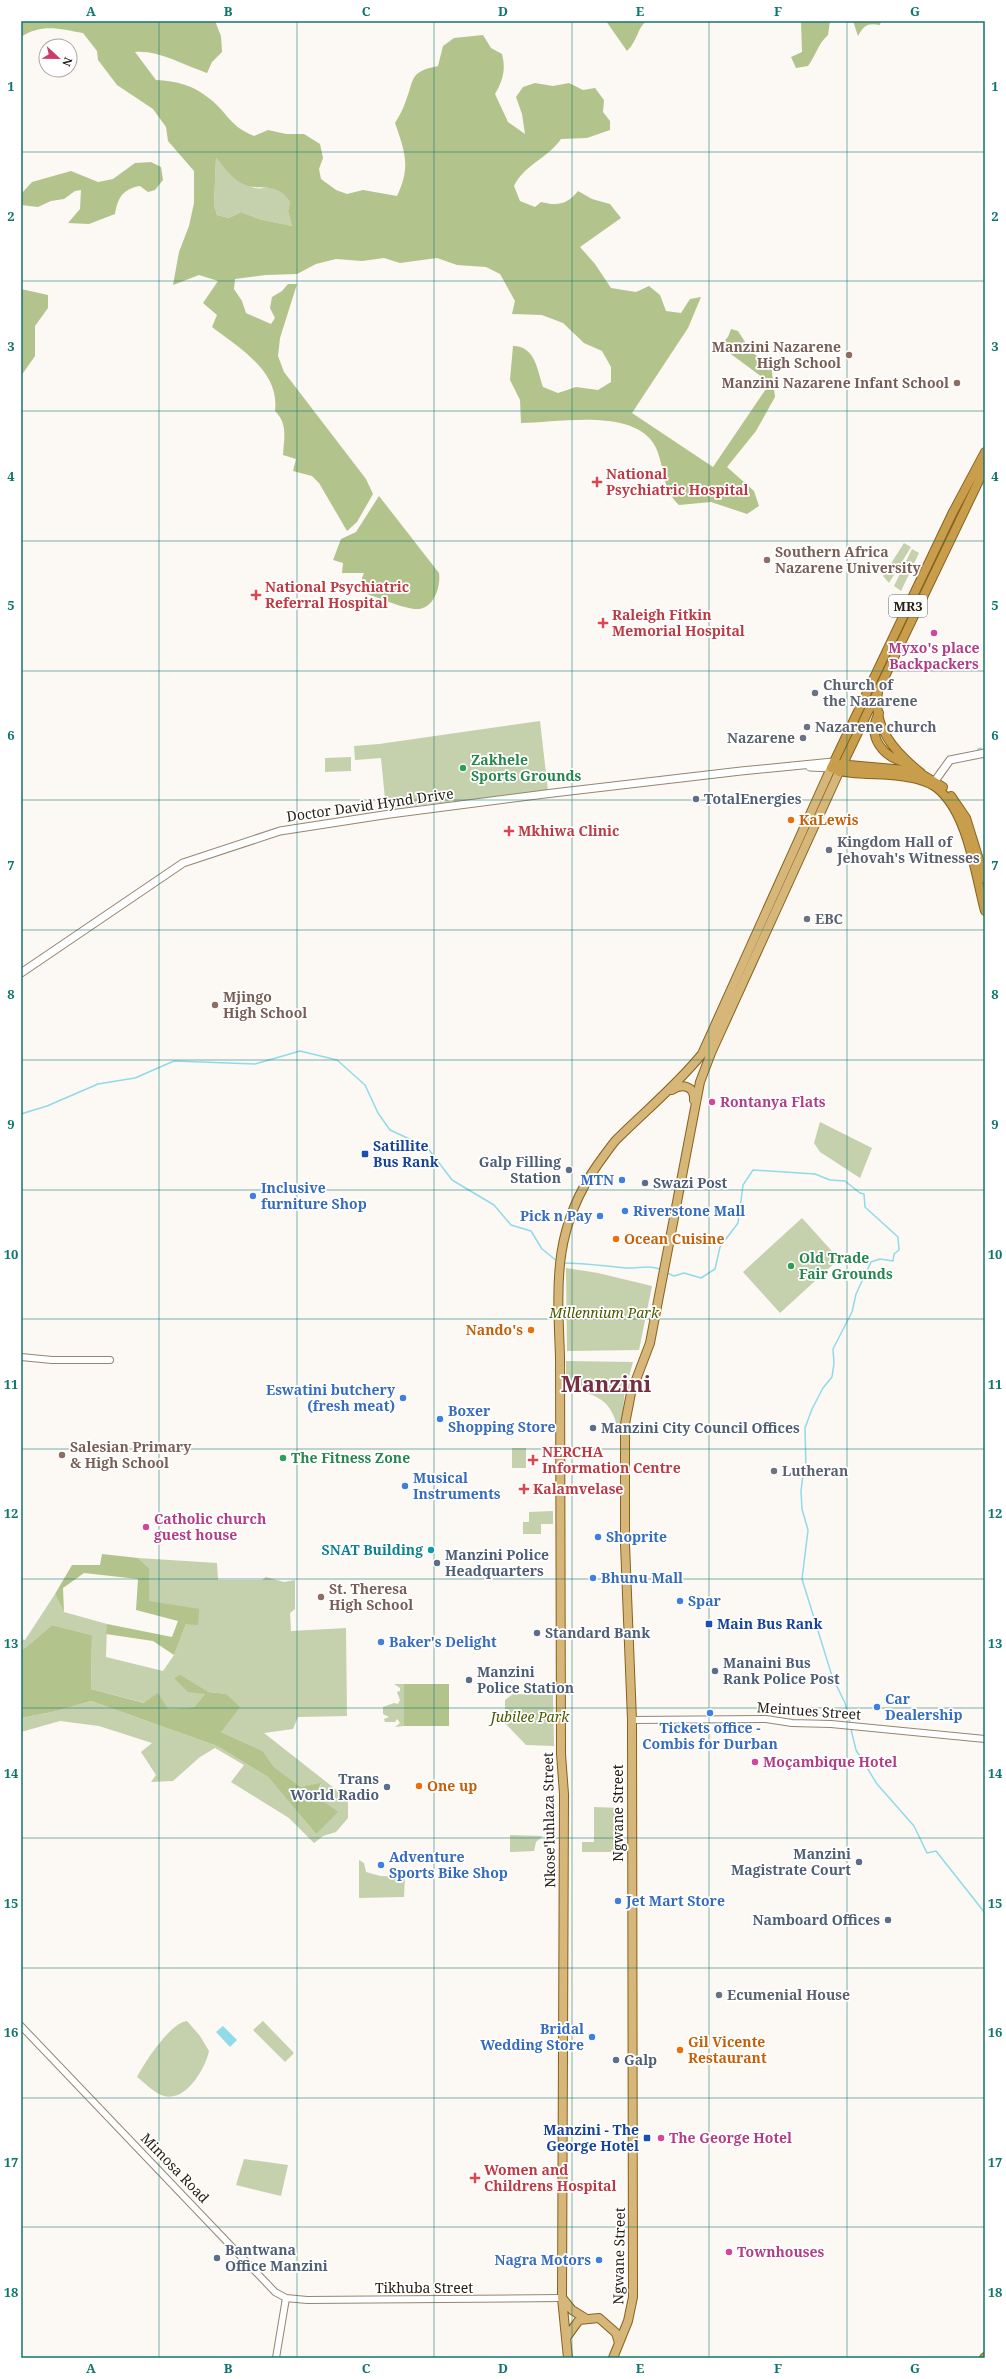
<svg xmlns="http://www.w3.org/2000/svg" width="1006" height="2379" font-family="'Noto Serif',serif">
	<rect width="100%" height="100%" fill="#fcf8f4"/>
	<!-- green -->
	<path fill="#c5d0ac" d="M216 158C226 170 237 180 252 187 266 193 275 177 290 202L288 211 292 226 259 219 241 212 229 218 217 215 214 205Z
		M904 543 911 547 889 583 883 576Z
		M912 549 919 553 901 591 894 586Z
		M540 721 548 791 386 809 381 758 355 760 354 746 379 744Z
		M351 757V771L325 772V758Z
		M820 1122 872 1148 860 1178 820 1152 814 1143Z
		M802 1218 839 1259 780 1313 743 1272Z
		M566 1268 598 1273 652 1286 639 1350 567 1351Z
		M566 1361 633 1362 625 1391 621 1425 617 1426C610 1397 592 1393 566 1389Z
		M512 1448H526V1468H512Z
		M553 1511V1524H541V1534H523V1522H529V1512Z
		M138 1558 217 1563 218 1580H262L266 1577 284 1582 295 1580V1609L290 1613 291 1631 346 1628 347 1716 298 1717 293 1729 264 1733 348 1799V1818L336 1832 323 1836 314 1843 289 1818 231 1782 244 1765 215 1748 200 1757 173 1781 151 1782 156 1775 141 1752 152 1743 99 1726 60 1721 21 1732V1718L57 1711 91 1701 217 1746 268 1777 316 1834V1796L321 1784 301 1787 274 1767 263 1751 221 1732 226 1694 209 1692 181 1675 205 1694 194 1707 168 1709 91 1689 92 1635 52 1625 25 1648 21 1649V1639L25 1640 55 1594 64 1612 107 1624 106 1657 163 1671 174 1655 186 1624 149 1601V1568Z
		M394 1684H404V1726L395 1727 400 1723 397 1719 395 1722H385L384 1719 389 1717 383 1714V1707L394 1703 398 1704 400 1700 397 1692 400 1691V1688Z
		M513 1694 553 1695 554 1746 526 1745 505 1723V1700Z
		M594 1807 622 1808 621 1852H582V1842H594Z
		M510 1835 543 1836 536 1842 534 1851 510 1852Z
		M359 1860 364 1863 366 1872 380 1876 405 1877 404 1897 359 1898Z
		M187 2021 200 2036 209 2051C205 2070 183 2107 159 2094 151 2090 144 2082 137 2077 145 2062 170 2023 187 2021Z
		M263 2021 294 2053 285 2062 253 2030Z
		M244 2159 288 2165 281 2196 236 2185Z"/>
	<!-- forest -->
	<path fill="#b2c38c" fill-rule="evenodd" d="M21 21H215L221 36 222 52 212 62 207 73C183 65 159 50 135 52L156 80C177 81 193 85 210 99 228 113 229 126 254 136L268 130 286 134H304L320 144 323 158 319 169 321 179 336 190 347 194 363 190 397 196C411 167 405 152 395 123 399 116 403 110 405 103 415 79 408 72 438 66L443 46 454 38 483 35 491 48 502 54C506 70 503 80 495 94L508 122 525 134 522 114 516 97 523 87 535 83 553 86 569 83 583 90 595 88 604 100 603 112 610 121V130L587 138 561 139C548 158 524 165 514 186L520 201 535 207 541 202C557 206 567 205 578 191L592 199 610 204 621 218 580 247 595 264 611 288 636 292 649 286 660 295 666 311 681 313 690 299 701 297 688 328 632 413 713 467 770 383 724 349 723 342 728 337 731 329 738 331 752 353 771 364 775 397 756 431 727 467 754 491 759 506 747 514 711 502 679 505C662 489 665 471 657 450 639 406 558 423 521 423L520 400 510 380 513 346C535 346 537 369 543 387L558 393 576 387 598 390 611 382V367L602 351 584 343 563 323 542 315 512 314 515 301 500 274 486 267 457 265 437 258 400 263 384 258 362 261 336 259 316 264 297 274 266 275 235 279 234 289 242 301 246 313 271 324 275 318 270 308 272 297 282 291 288 284H297L280 338 278 356 284 372 366 479 373 494 357 522 347 531 319 483 312 476 293 471 296 459 283 455C284 437 288 424 275 411 280 371 239 348 212 327L217 315 203 303 218 281 199 275 173 285 179 252 189 226 194 203V171L168 141 166 127 153 109 117 85 98 60 97 51 83 33C60 29 42 23 21 37ZM216 158C223 166 231 177 241 183 260 193 276 179 290 202L288 211 292 226 259 219 241 212 229 218 217 215 214 205Z
		M606 21H646C637 29 638 40 627 51Z
		M801 21H830L828 35C818 44 816 55 808 66L796 68 791 57 802 52Z
		M853 21H881L880 25C868 23 864 25 858 36Z
		M151 162 161 167 163 180 155 190 148 192 140 186C123 189 118 197 115 214L89 224 68 223 80 209 81 190 75 191 64 199 51 201 38 207 21 205V194L32 182 71 171 98 182 113 179 135 163Z
		M21 289 48 295V308L35 326V356L21 376Z
		M379 496 439 573C441 588 433 611 414 609 395 606 376 596 357 591L364 573H342L343 563 333 560 341 539 356 532Z
		M102 1554 138 1558 149 1568V1601L199 1609 198 1625 186 1624 174 1655 153 1641 106 1634 107 1624 172 1637 178 1621 136 1610 138 1579 84 1573 63 1588 64 1612 55 1594 72 1565H100Z
		M52 1625 92 1635 91 1689 144 1703 158 1693 168 1709 194 1707 205 1694 188 1692 174 1678 181 1675 209 1692 226 1694 240 1707 221 1732 263 1751 274 1767 301 1787 321 1783 316 1796 338 1812 316 1834 268 1777 217 1746 91 1701 57 1711 21 1718V1649L25 1648Z
		M404 1684H449V1726H404Z"/>
	<!-- water -->
	<path fill="#90dae9" d="M223 2026 237 2040 230 2047 216 2032Z"/>
	<g fill="none" stroke-linecap="round" stroke-linejoin="round">
		<!-- stream -->
		<path stroke="#90dae9" stroke-width="1.5" d="M978 749 981 748
			M21 1114 47 1106 98 1084 135 1078 174 1061 255 1064 300 1051 337 1060 365 1085 378 1113 390 1130 427 1147 452 1180 494 1205 511 1225 531 1231 542 1249 557 1261
			M562 1263C584 1263 604 1266 625 1268 638 1269 649 1264 662 1270
			M667 1273 674 1276 684 1273 701 1278 715 1269 720 1247 738 1223 743 1185 753 1170 815 1174 830 1180 845 1181 860 1193 864 1194 865 1207 898 1237 899 1250 894 1254 893 1261 880 1259 871 1262 856 1294 852 1312 833 1349 834 1363 832 1377 823 1388 812 1409 805 1428 806 1470 803 1475 801 1491 802 1509 808 1530 802 1579 832 1676 845 1703 850 1723
			M851 1729 856 1750 877 1784 914 1826 927 1853 936 1851 985 1913"/>
		<defs>
			<path id="tertiary" d="M21 1357 52 1360H110
				M632 1720 766 1719 792 1723 831 1724 985 1739
				M21 2026 275 2292 286 2298 307 2300 562 2298
				M276 2358 286 2298"/>
			<path id="secondary" d="M810 767 831 768
				M932 785 950 760 985 753
				M21 973 183 863 280 831 390 814 553 793 741 771 833 762"/>
			<path id="primary" d="M672 1090C682 1083 695 1086 694 1100
				M563 2299 572 2310 585 2318
				M566 2338 579 2320 599 2318 616 2333 619 2343
				M568 2358 562 2298 564 1794 561 1754 560 1356C557 1281 553 1228 598 1164 604 1156 610 1147 616 1140 645 1111 676 1086 702 1054L831 768
				M613 2358 628 2321 633 2297 632 1720 625 1544V1424L631 1393 650 1343 700 1082 711 1053 839 772"/>
			<path id="trunk" d="M985 452 953 512 831 768C848 776 879 773 900 776 912 778 927 780 937 788 968 813 975 874 985 911
				M878 692C872 728 896 753 921 773
				M879 713C866 737 883 758 908 763
				M838 764 905 770 923 775 943 787
				M839 772 985 468
				M951 796 966 818 985 879
				M984 2358 985 2357"/>
		</defs>
		<!-- tertiary casing -->
		<use href="#tertiary" stroke="#978570" stroke-width="8"/>
		<!-- secondary casing -->
		<use href="#secondary" stroke="#978570" stroke-width="9"/>
		<!-- primary casing -->
		<use href="#primary" stroke="#87621d" stroke-width="10"/>
		<!-- trunk casing -->
		<use href="#trunk" stroke="#87621d" stroke-width="10"/>
		<!-- tertiary -->
		<use href="#tertiary" stroke="#fff" stroke-width="6"/>
		<!-- secondary -->
		<use href="#secondary" stroke="#fff" stroke-width="7"/>
		<!-- primary -->
		<use href="#primary" stroke="#d6b679" stroke-width="8"/>
		<!-- trunk -->
		<use href="#trunk" stroke="#c89e4c" stroke-width="8"/>
	</g>
	<!-- grid -->
	<path fill="none" stroke="#0f766e" stroke-width="1" stroke-opacity="0.55" d="M159 21V2358M297 21V2358M434 21V2358M572 21V2358M709 21V2358M847 21V2358M21 152H985M21 281H985M21 411H985M21 541H985M21 671H985M21 800H985M21 930H985M21 1060H985M21 1190H985M21 1319H985M21 1449H985M21 1579H985M21 1708H985M21 1838H985M21 1968H985M21 2098H985M21 2227H985"/>
	<!-- markers -->
	<g fill="#8d6e63" stroke="#fff" stroke-width="1.5">
		<circle cx="849" cy="355" r="4"/>
		<circle cx="957" cy="383" r="4"/>
		<circle cx="767" cy="560" r="4"/>
		<circle cx="215" cy="1005" r="4"/>
		<circle cx="62" cy="1455" r="4"/>
		<circle cx="321" cy="1597" r="4"/>
	</g>
	<g fill="#e0444e" stroke="#fff" stroke-width="1.5">
		<path d="M595 476h4v4h4v4h-4v4h-4v-4h-4v-4h4z"/>
		<path d="M254 589h4v4h4v4h-4v4h-4v-4h-4v-4h4z"/>
		<path d="M601 617h4v4h4v4h-4v4h-4v-4h-4v-4h4z"/>
		<path d="M507 825h4v4h4v4h-4v4h-4v-4h-4v-4h4z"/>
		<path d="M531 1454h4v4h4v4h-4v4h-4v-4h-4v-4h4z"/>
		<path d="M522 1483h4v4h4v4h-4v4h-4v-4h-4v-4h4z"/>
		<path d="M473 2172h4v4h4v4h-4v4h-4v-4h-4v-4h4z"/>
	</g>
	<g fill="#d1479c" stroke="#fff" stroke-width="1.5">
		<circle cx="934" cy="633" r="4"/>
		<circle cx="712" cy="1102" r="4"/>
		<circle cx="146" cy="1527" r="4"/>
		<circle cx="755" cy="1762" r="4"/>
		<circle cx="661" cy="2138" r="4"/>
		<circle cx="729" cy="2252" r="4"/>
	</g>
	<g fill="#6b7280" stroke="#fff" stroke-width="1.5">
		<circle cx="815" cy="693" r="4"/>
		<circle cx="807" cy="727" r="4"/>
		<circle cx="803" cy="738" r="4"/>
		<circle cx="829" cy="850" r="4"/>
		<circle cx="807" cy="919" r="4"/>
		<circle cx="774" cy="1471" r="4"/>
		<circle cx="719" cy="1995" r="4"/>
	</g>
	<g fill="#2e9e5b" stroke="#fff" stroke-width="1.5">
		<circle cx="463" cy="768" r="4"/>
		<circle cx="791" cy="1266" r="4"/>
		<circle cx="283" cy="1458" r="4"/>
	</g>
	<g fill="#5c6f8a" stroke="#fff" stroke-width="1.5">
		<circle cx="696" cy="799" r="4"/>
		<circle cx="569" cy="1170" r="4"/>
		<circle cx="645" cy="1183" r="4"/>
		<circle cx="593" cy="1428" r="4"/>
		<circle cx="437" cy="1563" r="4"/>
		<circle cx="537" cy="1633" r="4"/>
		<circle cx="715" cy="1671" r="4"/>
		<circle cx="469" cy="1680" r="4"/>
		<circle cx="387" cy="1787" r="4"/>
		<circle cx="859" cy="1862" r="4"/>
		<circle cx="888" cy="1920" r="4"/>
		<circle cx="616" cy="2060" r="4"/>
		<circle cx="217" cy="2258" r="4"/>
	</g>
	<g fill="#e8710a" stroke="#fff" stroke-width="1.5">
		<circle cx="791" cy="820" r="4"/>
		<circle cx="616" cy="1239" r="4"/>
		<circle cx="531" cy="1330" r="4"/>
		<circle cx="419" cy="1786" r="4"/>
		<circle cx="680" cy="2050" r="4"/>
	</g>
	<g fill="#1a4fb4" stroke="#fff" stroke-width="1.5">
		<rect x="361" y="1150" width="8" height="8" rx="2"/>
		<rect x="705" y="1620" width="8" height="8" rx="2"/>
		<rect x="643" y="2134" width="8" height="8" rx="2"/>
	</g>
	<g fill="#3f7fe0" stroke="#fff" stroke-width="1.5">
		<circle cx="622" cy="1180" r="4"/>
		<circle cx="253" cy="1196" r="4"/>
		<circle cx="625" cy="1211" r="4"/>
		<circle cx="600" cy="1216" r="4"/>
		<circle cx="403" cy="1398" r="4"/>
		<circle cx="440" cy="1419" r="4"/>
		<circle cx="405" cy="1486" r="4"/>
		<circle cx="598" cy="1537" r="4"/>
		<circle cx="593" cy="1578" r="4"/>
		<circle cx="680" cy="1601" r="4"/>
		<circle cx="381" cy="1642" r="4"/>
		<circle cx="877" cy="1707" r="4"/>
		<circle cx="710" cy="1713" r="4"/>
		<circle cx="381" cy="1865" r="4"/>
		<circle cx="618" cy="1901" r="4"/>
		<circle cx="592" cy="2037" r="4"/>
		<circle cx="599" cy="2260" r="4"/>
	</g>
	<circle fill="#0f9aa8" stroke="#fff" stroke-width="1.5" cx="431" cy="1550" r="4"/>
	<g text-anchor="middle" stroke-width="3.5" stroke-linejoin="round" paint-order="stroke">
		<!-- shield labels -->
		<rect fill="#fff" stroke="#68645d" stroke-width="1" x="889" y="595" width="38" height="22" rx="3"/>
		<g font-size="13" font-weight="bold" fill="#282118">
			<text x="908" y="611">MR3</text>
		</g>
		<!-- education labels -->
		<g font-size="14" font-weight="bold" fill="#785e54" stroke="#fff" text-anchor="start">
			<text x="841" y="352" text-anchor="end">Manzini Nazarene<tspan x="841" dy="16">High School</tspan></text>
			<text x="949" y="388" text-anchor="end">Manzini Nazarene Infant School</text>
			<text x="775" y="557">Southern Africa<tspan x="775" dy="16">Nazarene University</tspan></text>
			<text x="223" y="1002">Mjingo<tspan x="223" dy="16">High School</tspan></text>
			<text x="70" y="1452">Salesian Primary<tspan x="70" dy="16">&amp; High School</tspan></text>
			<text x="329" y="1594">St. Theresa<tspan x="329" dy="16">High School</tspan></text>
		</g>
		<!-- health labels -->
		<g font-size="14" font-weight="bold" fill="#be3a42" stroke="#fff" text-anchor="start">
			<text x="606" y="479">National<tspan x="606" dy="16">Psychiatric Hospital</tspan></text>
			<text x="265" y="592">National Psychiatric<tspan x="265" dy="16">Referral Hospital</tspan></text>
			<text x="612" y="620">Raleigh Fitkin<tspan x="612" dy="16">Memorial Hospital</tspan></text>
			<text x="518" y="836">Mkhiwa Clinic</text>
			<text x="542" y="1457">NERCHA<tspan x="542" dy="16">Information Centre</tspan></text>
			<text x="533" y="1494">Kalamvelase</text>
			<text x="484" y="2175">Women and<tspan x="484" dy="16">Childrens Hospital</tspan></text>
		</g>
		<!-- hotel labels -->
		<g font-size="14" font-weight="bold" fill="#b23c85" stroke="#fff" text-anchor="start">
			<text x="934" y="653" text-anchor="middle">Myxo's place<tspan x="934" dy="16">Backpackers</tspan></text>
			<text x="720" y="1107">Rontanya Flats</text>
			<text x="154" y="1524">Catholic church<tspan x="154" dy="16">guest house</tspan></text>
			<text x="763" y="1767">Moçambique Hotel</text>
			<text x="669" y="2143">The George Hotel</text>
			<text x="737" y="2257">Townhouses</text>
		</g>
		<!-- worship labels -->
		<g font-size="14" font-weight="bold" fill="#5b616d" stroke="#fff" text-anchor="start">
			<text x="823" y="690">Church of<tspan x="823" dy="16">the Nazarene</tspan></text>
			<text x="815" y="732">Nazarene church</text>
			<text x="795" y="743" text-anchor="end">Nazarene</text>
			<text x="837" y="847">Kingdom Hall of<tspan x="837" dy="16">Jehovah's Witnesses</tspan></text>
			<text x="815" y="924">EBC</text>
			<text x="782" y="1476">Lutheran</text>
			<text x="727" y="2000">Ecumenial House</text>
		</g>
		<!-- leisure labels -->
		<g font-size="14" font-weight="bold" fill="#27864d" stroke="#fff" text-anchor="start">
			<text x="471" y="765">Zakhele<tspan x="471" dy="16">Sports Grounds</tspan></text>
			<text x="799" y="1263">Old Trade<tspan x="799" dy="16">Fair Grounds</tspan></text>
			<text x="291" y="1463">The Fitness Zone</text>
		</g>
		<!-- service labels -->
		<g font-size="14" font-weight="bold" fill="#4e5e75" stroke="#fff" text-anchor="start">
			<text x="704" y="804">TotalEnergies</text>
			<text x="561" y="1167" text-anchor="end">Galp Filling<tspan x="561" dy="16">Station</tspan></text>
			<text x="653" y="1188">Swazi Post</text>
			<text x="601" y="1433">Manzini City Council Offices</text>
			<text x="445" y="1560">Manzini Police<tspan x="445" dy="16">Headquarters</tspan></text>
			<text x="545" y="1638">Standard Bank</text>
			<text x="723" y="1668">Manaini Bus<tspan x="723" dy="16">Rank Police Post</tspan></text>
			<text x="477" y="1677">Manzini<tspan x="477" dy="16">Police Station</tspan></text>
			<text x="379" y="1784" text-anchor="end">Trans<tspan x="379" dy="16">World Radio</tspan></text>
			<text x="851" y="1859" text-anchor="end">Manzini<tspan x="851" dy="16">Magistrate Court</tspan></text>
			<text x="880" y="1925" text-anchor="end">Namboard Offices</text>
			<text x="624" y="2065">Galp</text>
			<text x="225" y="2255">Bantwana<tspan x="225" dy="16">Office Manzini</tspan></text>
		</g>
		<!-- street labels -->
		<g font-size="14" fill="#282118" stroke="#fff">
			<text transform="translate(370 805) rotate(-8)" y="5">Doctor David Hynd Drive</text>
			<text transform="translate(809 1711) rotate(4)" y="5">Meintues Street</text>
			<text transform="translate(618 1813) rotate(-90)" y="5">Ngwane Street</text>
			<text transform="translate(549 1820) rotate(-91)" y="5">Nkose'luhlaza Street</text>
			<text transform="translate(175 2168) rotate(46)" y="5">Mimosa Road</text>
			<text transform="translate(619 2256) rotate(-89)" y="5">Ngwane Street</text>
			<text x="424" y="2293">Tikhuba Street</text>
		</g>
		<!-- food labels -->
		<g font-size="14" font-weight="bold" fill="#c56008" stroke="#fff" text-anchor="start">
			<text x="799" y="825">KaLewis</text>
			<text x="624" y="1244">Ocean Cuisine</text>
			<text x="523" y="1335" text-anchor="end">Nando's</text>
			<text x="427" y="1791">One up</text>
			<text x="688" y="2047">Gil Vicente<tspan x="688" dy="16">Restaurant</tspan></text>
		</g>
		<!-- transit labels -->
		<g font-size="14" font-weight="bold" fill="#164399" stroke="#fff" text-anchor="start">
			<text x="373" y="1151">Satillite<tspan x="373" dy="16">Bus Rank</tspan></text>
			<text x="717" y="1629">Main Bus Rank</text>
			<text x="639" y="2135" text-anchor="end">Manzini - The<tspan x="639" dy="16">George Hotel</tspan></text>
		</g>
		<!-- shop labels -->
		<g font-size="14" font-weight="bold" fill="#366cbe" stroke="#fff" text-anchor="start">
			<text x="614" y="1185" text-anchor="end">MTN</text>
			<text x="261" y="1193">Inclusive<tspan x="261" dy="16">furniture Shop</tspan></text>
			<text x="633" y="1216">Riverstone Mall</text>
			<text x="592" y="1221" text-anchor="end">Pick n Pay</text>
			<text x="395" y="1395" text-anchor="end">Eswatini butchery<tspan x="395" dy="16">(fresh meat)</tspan></text>
			<text x="448" y="1416">Boxer<tspan x="448" dy="16">Shopping Store</tspan></text>
			<text x="413" y="1483">Musical<tspan x="413" dy="16">Instruments</tspan></text>
			<text x="606" y="1542">Shoprite</text>
			<text x="601" y="1583">Bhunu Mall</text>
			<text x="688" y="1606">Spar</text>
			<text x="389" y="1647">Baker's Delight</text>
			<text x="885" y="1704">Car<tspan x="885" dy="16">Dealership</tspan></text>
			<text x="710" y="1733" text-anchor="middle">Tickets office -<tspan x="710" dy="16">Combis for Durban</tspan></text>
			<text x="389" y="1862">Adventure<tspan x="389" dy="16">Sports Bike Shop</tspan></text>
			<text x="626" y="1906">Jet Mart Store</text>
			<text x="584" y="2034" text-anchor="end">Bridal<tspan x="584" dy="16">Wedding Store</tspan></text>
			<text x="591" y="2265" text-anchor="end">Nagra Motors</text>
		</g>
		<!-- park labels -->
		<g font-size="14" font-style="italic" fill="#485a00" stroke="#fff">
			<text x="604" y="1318">Millennium Park</text>
			<text x="530" y="1722">Jubilee Park</text>
		</g>
		<!-- culture labels -->
		<g font-size="14" font-weight="bold" fill="#0d838f" stroke="#fff" text-anchor="end">
			<text x="423" y="1555">SNAT Building</text>
		</g>
		<!-- town labels -->
		<g font-size="22" font-weight="bold" fill="#752f41" stroke="#fff">
			<text x="606" y="1392">Manzini</text>
		</g>
	</g>
	<!-- border -->
	<rect width="1006" height="2379" fill="none" stroke="#ffffff" stroke-width="44"/>
	<!-- north arrow -->
	<g transform="translate(58 58) rotate(112)"><circle r="19" fill="#ffffff" stroke="#a9a6a3"/>
	<path d="M0-3L7 15L0 10L-7 15Z" fill="#cb3d68"/>
	<text y="-6" font-size="11" font-weight="bold" text-anchor="middle" fill="#282118">N</text>
	</g>
	<rect x="22" y="22" width="962" height="2335" fill="none" stroke="#0f766e" stroke-width="1.5"/>
	<g font-size="13" text-anchor="middle" font-weight="bold" fill="#0f766e">
		<text x="91" y="16">A</text>
		<text x="228" y="16">B</text>
		<text x="366" y="16">C</text>
		<text x="503" y="16">D</text>
		<text x="640" y="16">E</text>
		<text x="778" y="16">F</text>
		<text x="915" y="16">G</text>
		<text x="11" y="91">1</text>
		<text x="995" y="91">1</text>
		<text x="11" y="221">2</text>
		<text x="995" y="221">2</text>
		<text x="11" y="351">3</text>
		<text x="995" y="351">3</text>
		<text x="11" y="481">4</text>
		<text x="995" y="481">4</text>
		<text x="11" y="610">5</text>
		<text x="995" y="610">5</text>
		<text x="11" y="740">6</text>
		<text x="995" y="740">6</text>
		<text x="11" y="870">7</text>
		<text x="995" y="870">7</text>
		<text x="11" y="999">8</text>
		<text x="995" y="999">8</text>
		<text x="11" y="1129">9</text>
		<text x="995" y="1129">9</text>
		<text x="11" y="1259">10</text>
		<text x="995" y="1259">10</text>
		<text x="11" y="1389">11</text>
		<text x="995" y="1389">11</text>
		<text x="11" y="1518">12</text>
		<text x="995" y="1518">12</text>
		<text x="11" y="1648">13</text>
		<text x="995" y="1648">13</text>
		<text x="11" y="1778">14</text>
		<text x="995" y="1778">14</text>
		<text x="11" y="1908">15</text>
		<text x="995" y="1908">15</text>
		<text x="11" y="2037">16</text>
		<text x="995" y="2037">16</text>
		<text x="11" y="2167">17</text>
		<text x="995" y="2167">17</text>
		<text x="11" y="2297">18</text>
		<text x="995" y="2297">18</text>
		<text x="91" y="2373">A</text>
		<text x="228" y="2373">B</text>
		<text x="366" y="2373">C</text>
		<text x="503" y="2373">D</text>
		<text x="640" y="2373">E</text>
		<text x="778" y="2373">F</text>
		<text x="915" y="2373">G</text>
	</g>
</svg>
